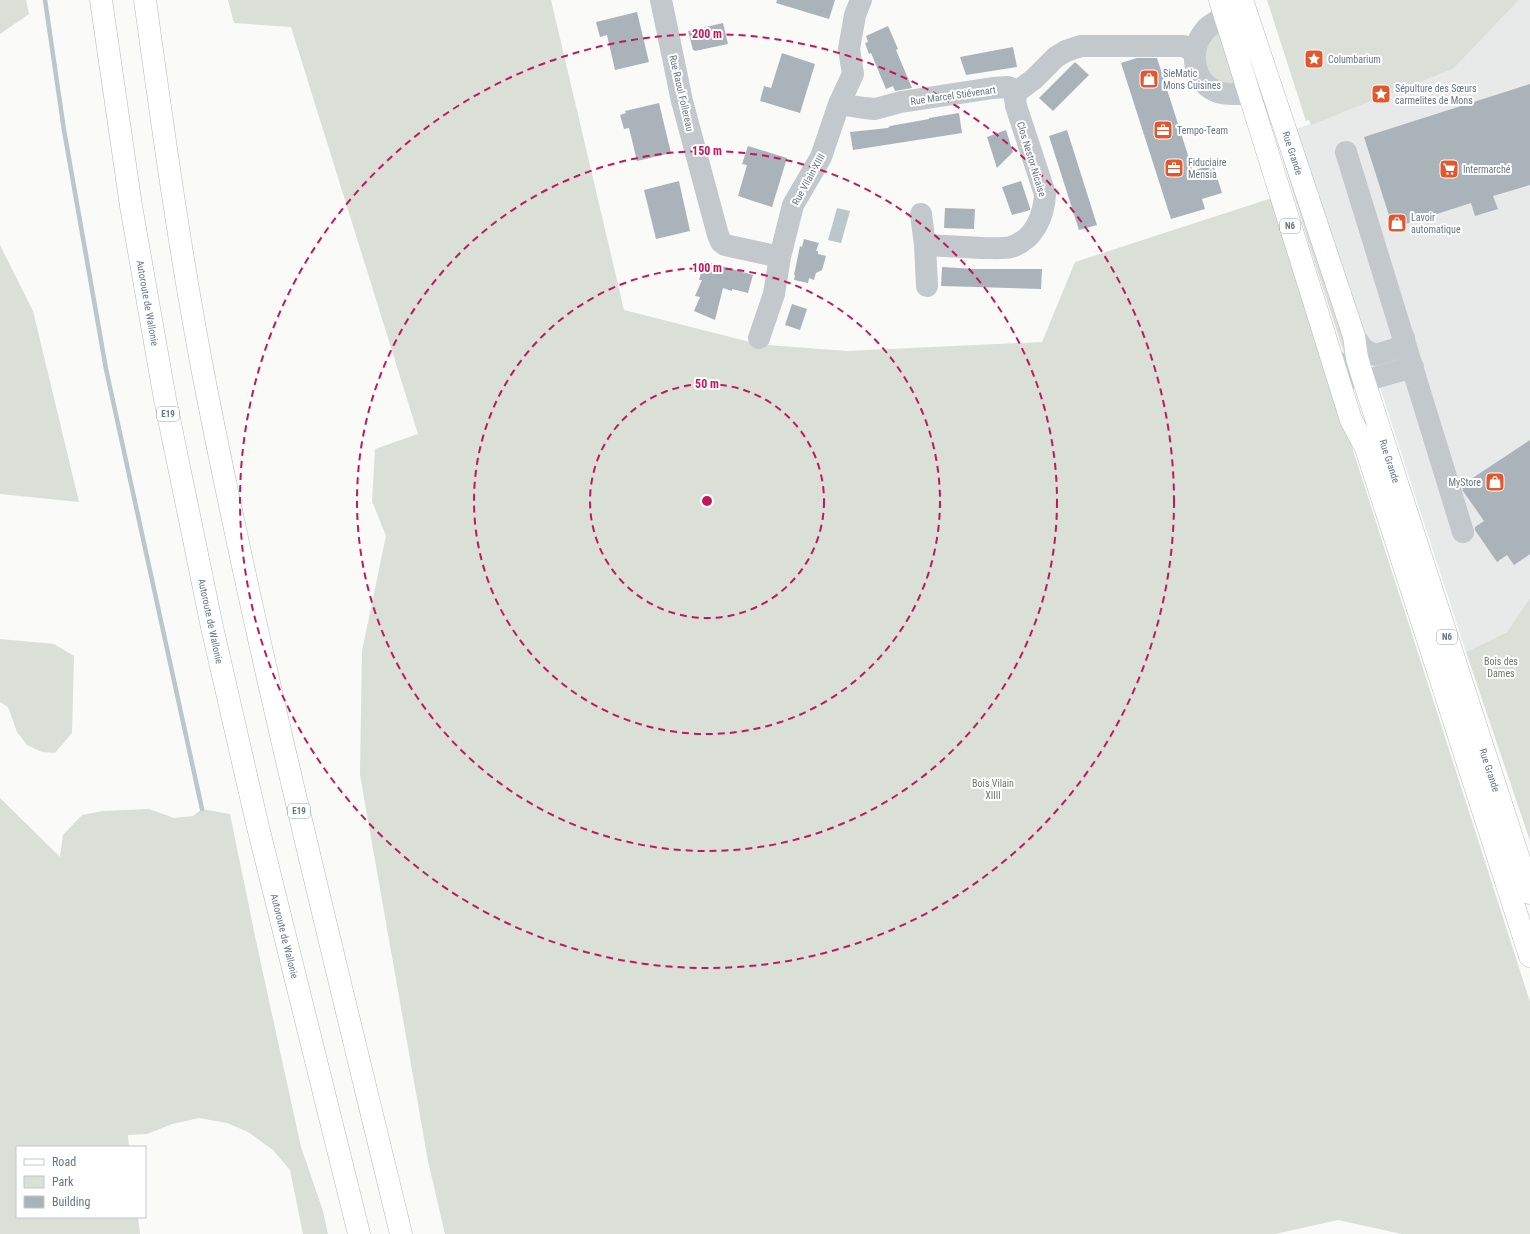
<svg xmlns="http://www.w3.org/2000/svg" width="1530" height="1234" font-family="'Roboto Condensed',sans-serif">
	<rect width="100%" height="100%" fill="#fafaf8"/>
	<!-- built -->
	<path fill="#e8e9e9" d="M1519 0H1530V598L1507 632 1466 652 1296 129 1334 116 1453 69Z"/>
	<!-- green -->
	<path fill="#dadfd7" d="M0 0H26L29 14 0 34Z
		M228 0H551L624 310 750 342 767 345 847 351 1042 342 1075 262 1272 198 1530 1002V1234H1402L1338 1220 1275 1234H445L428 1161 360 775 362 651 386 536 372 501 375 449 418 434 291 27 234 23Z
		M1267 0H1519L1453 69 1311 125 1309 120 1306 121Z
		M1220 28 1239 83 1222 84 1205 72 1204 44Z
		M1277 139 1355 365 1345 356 1310 248Z
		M0 245 33 311 79 502 0 494Z
		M1530 598V841L1466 652 1507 632Z
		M0 639 54 644 74 656 72 733 55 753 42 752 27 745 17 732 8 707 0 702Z
		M0 798 60 857 63 835 82 815 103 811 149 809 174 818 193 816 202 809 230 814 256 941 301 1147 323 1211 328 1234H303L290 1170 273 1150 248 1132 227 1123 199 1118 172 1124 147 1134 128 1135 129 1147H17V1217H138L140 1234H0Z"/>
	<!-- water -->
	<path fill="#bbc7cb" d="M837 208 850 211 841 243 828 240Z"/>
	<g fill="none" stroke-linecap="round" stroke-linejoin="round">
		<!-- stream -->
		<path stroke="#bbc7cb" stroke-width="4.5" d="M45 0 64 130 106 369 202 809"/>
	</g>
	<!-- building -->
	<path fill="#aab3b9" d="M777 0H835L829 19 776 3Z
		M637 12 649 62 615 70 607 35 600 37 596 22Z
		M723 23 728 44 695 51 694 50H693L688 31Z
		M888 26 898 49 896 50 912 88 895 91 893 86 886 89 871 53 869 54 865 43 868 42 866 36Z
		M1013 47 1017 67 966 75 960 57Z
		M782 53 815 64 800 113 760 101 764 86 771 88Z
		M1137 58H1157L1193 171 1213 164 1222 193 1202 199 1205 209 1171 219 1121 63Z
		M1075 62 1089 75 1053 111 1039 98Z
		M1530 84V185L1493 196 1498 209 1475 216 1471 203 1393 228 1364 137Z
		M659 103 671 153 637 161 629 128 624 129 620 115 626 113 625 111Z
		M959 113 962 133 853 150 850 132 888 128 890 126 929 119V118Z
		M1006 130 1013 152 997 168 987 137Z
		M1067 130 1097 225 1079 230 1049 136Z
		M748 146 787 158 772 207 738 196 747 165 742 164Z
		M679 181 690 231 656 239 644 190Z
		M1021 181 1030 208V210L1012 215 1002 187Z
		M945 208 975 209 974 229 944 228Z
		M804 239 819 243 816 251H818V254L826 256 822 270 816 273 814 280 809 278 808 283 794 280 795 275H794L800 246 802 247Z
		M704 261 753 275 748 293 732 289V291L723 288 715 320 694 311 700 297 695 296 702 280H699Z
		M942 267 974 269H1042L1041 289 941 286Z
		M792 304 807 309 800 330 785 325Z
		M1530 440V554L1514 565 1507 555 1497 562 1475 530V527L1484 521 1463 491 1462 485Z"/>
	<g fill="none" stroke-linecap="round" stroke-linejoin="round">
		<defs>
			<path id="major" d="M1220 0 1351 420 1366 448 1530 956
				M1242 0 1354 336 1357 358 1364 381 1530 893"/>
			<path id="highway" d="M101 0 131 206 165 399 212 627 257 823 359 1234
				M145 0C163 130 181 260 206 388 262 672 333 953 401 1234"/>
		</defs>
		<!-- major casing -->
		<use href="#major" stroke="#b5babe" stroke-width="23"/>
		<!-- highway casing -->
		<use href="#highway" stroke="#b4b9bd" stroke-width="23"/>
		<!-- minor -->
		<path stroke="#c3c8cc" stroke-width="22" d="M661 0 682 101 718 235 721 242 725 245 780 257
			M1242 25 1225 17C1217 21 1208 25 1203 33 1189 51 1193 81 1215 91 1222 95 1240 94 1249 94
			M839 104 864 108 875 109 901 102 993 88 1008 87 1018 91 1034 79 1056 57 1066 51 1081 46H1184L1194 52
			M1346 152 1463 532
			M921 214 925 245 927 286
			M925 245C944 246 964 247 983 248 992 248 1002 249 1011 247 1034 240 1044 216 1045 194L1016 106 1015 98 1018 91
			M1354 336 1363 349 1375 355 1399 348 1404 338
			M759 338 774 294 780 257 793 205 821 157 839 104 853 74 849 49 855 15 861 0
			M1332 357 1347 373 1364 381 1413 367"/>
		<!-- major -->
		<use href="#major" stroke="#fff" stroke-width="22"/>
		<!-- highway -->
		<use href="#highway" stroke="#fff" stroke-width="22"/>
	</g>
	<!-- distance rings -->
	<g fill="none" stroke="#c2185b" stroke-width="2" stroke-dasharray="7 5">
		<circle cx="707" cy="501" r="117"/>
		<circle cx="707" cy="501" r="233"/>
		<circle cx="707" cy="501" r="350"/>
		<circle cx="707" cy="501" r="467"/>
	</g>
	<!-- icons -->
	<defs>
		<symbol id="sight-square" viewBox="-11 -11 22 22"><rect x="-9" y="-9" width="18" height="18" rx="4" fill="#e4572e" stroke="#fff"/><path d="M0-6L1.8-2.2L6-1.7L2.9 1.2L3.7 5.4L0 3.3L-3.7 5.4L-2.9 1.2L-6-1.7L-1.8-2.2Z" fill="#fff"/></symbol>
		<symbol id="shop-square" viewBox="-11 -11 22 22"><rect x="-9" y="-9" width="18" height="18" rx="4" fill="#e4572e" stroke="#fff"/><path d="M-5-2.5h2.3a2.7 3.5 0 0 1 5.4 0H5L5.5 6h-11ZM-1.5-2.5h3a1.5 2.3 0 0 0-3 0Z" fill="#fff"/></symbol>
		<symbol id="office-square" viewBox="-11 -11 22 22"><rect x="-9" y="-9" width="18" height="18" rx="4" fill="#e4572e" stroke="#fff"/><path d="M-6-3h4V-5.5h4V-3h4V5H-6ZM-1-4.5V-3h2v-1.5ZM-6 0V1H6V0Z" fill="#fff"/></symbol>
		<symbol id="supermarket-square" viewBox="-11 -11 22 22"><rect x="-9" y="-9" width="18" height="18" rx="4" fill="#e4572e" stroke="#fff"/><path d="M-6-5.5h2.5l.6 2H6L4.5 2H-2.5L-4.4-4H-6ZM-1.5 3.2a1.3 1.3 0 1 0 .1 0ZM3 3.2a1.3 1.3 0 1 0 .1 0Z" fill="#fff"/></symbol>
	</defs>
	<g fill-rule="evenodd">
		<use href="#sight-square" x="1303" y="48" width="22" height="22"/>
		<use href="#shop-square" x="1138" y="68" width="22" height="22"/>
		<use href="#sight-square" x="1370" y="83" width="22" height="22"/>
		<use href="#office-square" x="1152" y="119" width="22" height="22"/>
		<use href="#office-square" x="1163" y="157" width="22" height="22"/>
		<use href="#supermarket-square" x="1438" y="158" width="22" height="22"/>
		<use href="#shop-square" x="1386" y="212" width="22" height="22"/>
		<use href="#shop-square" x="1484" y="471" width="22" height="22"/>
	</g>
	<g text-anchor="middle" stroke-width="4" stroke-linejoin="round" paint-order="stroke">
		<!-- shield labels -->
		<g fill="#fff" stroke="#939fa8" stroke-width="1">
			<rect x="1280" y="219" width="20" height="14" rx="3"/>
			<rect x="157" y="407" width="22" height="14" rx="3"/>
			<rect x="1437" y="630" width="20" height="14" rx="3"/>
			<rect x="288" y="804" width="22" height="14" rx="3"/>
		</g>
		<g font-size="9" font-weight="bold" fill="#657683">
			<text x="1290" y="229">N6</text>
			<text x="168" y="417">E19</text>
			<text x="1447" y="640">N6</text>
			<text x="299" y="814">E19</text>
		</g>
		<!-- poi labels -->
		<g font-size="10" fill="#657683" stroke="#fff" text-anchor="start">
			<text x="1328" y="63">Columbarium</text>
			<text x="1163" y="77">SieMatic<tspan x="1163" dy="12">Mons Cuisines</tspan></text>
			<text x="1395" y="92">Sépulture des Sœurs<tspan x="1395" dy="12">carmelites de Mons</tspan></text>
			<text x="1177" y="134">Tempo-Team</text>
			<text x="1188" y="166">Fiduciaire<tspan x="1188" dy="12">Mensia</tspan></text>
			<text x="1463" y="173">Intermarché</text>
			<text x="1411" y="221">Lavoir<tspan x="1411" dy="12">automatique</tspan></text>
			<text x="1481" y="486" text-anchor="end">MyStore</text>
		</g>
		<!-- street labels -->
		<g font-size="10" fill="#657683" stroke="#fff">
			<text transform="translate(682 93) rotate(77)" y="4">Rue Raoul Follereau</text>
			<text transform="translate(953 95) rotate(-8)" y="4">Rue Marcel Stiévenart</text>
			<text transform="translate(1293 153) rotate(72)" y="4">Rue Grande</text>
			<text transform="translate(1032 159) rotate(73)" y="4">Clos Nestor Nicaise</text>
			<text transform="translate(808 179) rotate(-61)" y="4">Rue Vilain XIIII</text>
			<text transform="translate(148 303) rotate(80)" y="4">Autoroute de Wallonie</text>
			<text transform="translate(1390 461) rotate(72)" y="4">Rue Grande</text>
			<text transform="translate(211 621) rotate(78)" y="4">Autoroute de Wallonie</text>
			<text transform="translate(1490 770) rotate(72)" y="4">Rue Grande</text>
			<text transform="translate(285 936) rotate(76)" y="4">Autoroute de Wallonie</text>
		</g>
		<!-- park labels -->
		<g font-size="10" fill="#687a64" stroke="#fff">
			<text x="1501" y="665">Bois des<tspan x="1501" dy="12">Dames</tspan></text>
			<text x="993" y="787">Bois Vilain<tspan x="993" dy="12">XIIII</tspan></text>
		</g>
	</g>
	<circle cx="707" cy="501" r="6" fill="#c2185b" stroke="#fff" stroke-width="2"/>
	<g font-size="12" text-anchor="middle" font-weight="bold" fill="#c2185b" stroke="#fff" stroke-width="4" stroke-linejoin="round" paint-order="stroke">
		<text x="707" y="38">200 m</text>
		<text x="707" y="155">150 m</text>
		<text x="707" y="272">100 m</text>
		<text x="707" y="388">50 m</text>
	</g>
	<!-- legend -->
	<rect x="16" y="1146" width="130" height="72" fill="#ffffff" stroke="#c1c8cd"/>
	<rect x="24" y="1159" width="20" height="6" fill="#ffffff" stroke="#c1c8cd"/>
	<text x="52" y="1166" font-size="12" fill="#657683">Road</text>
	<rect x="24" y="1176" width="20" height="12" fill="#dadfd7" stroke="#c1c8cd"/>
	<text x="52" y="1186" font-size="12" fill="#657683">Park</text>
	<rect x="24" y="1196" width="20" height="12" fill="#aab3b9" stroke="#c1c8cd"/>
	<text x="52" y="1206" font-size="12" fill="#657683">Building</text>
</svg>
